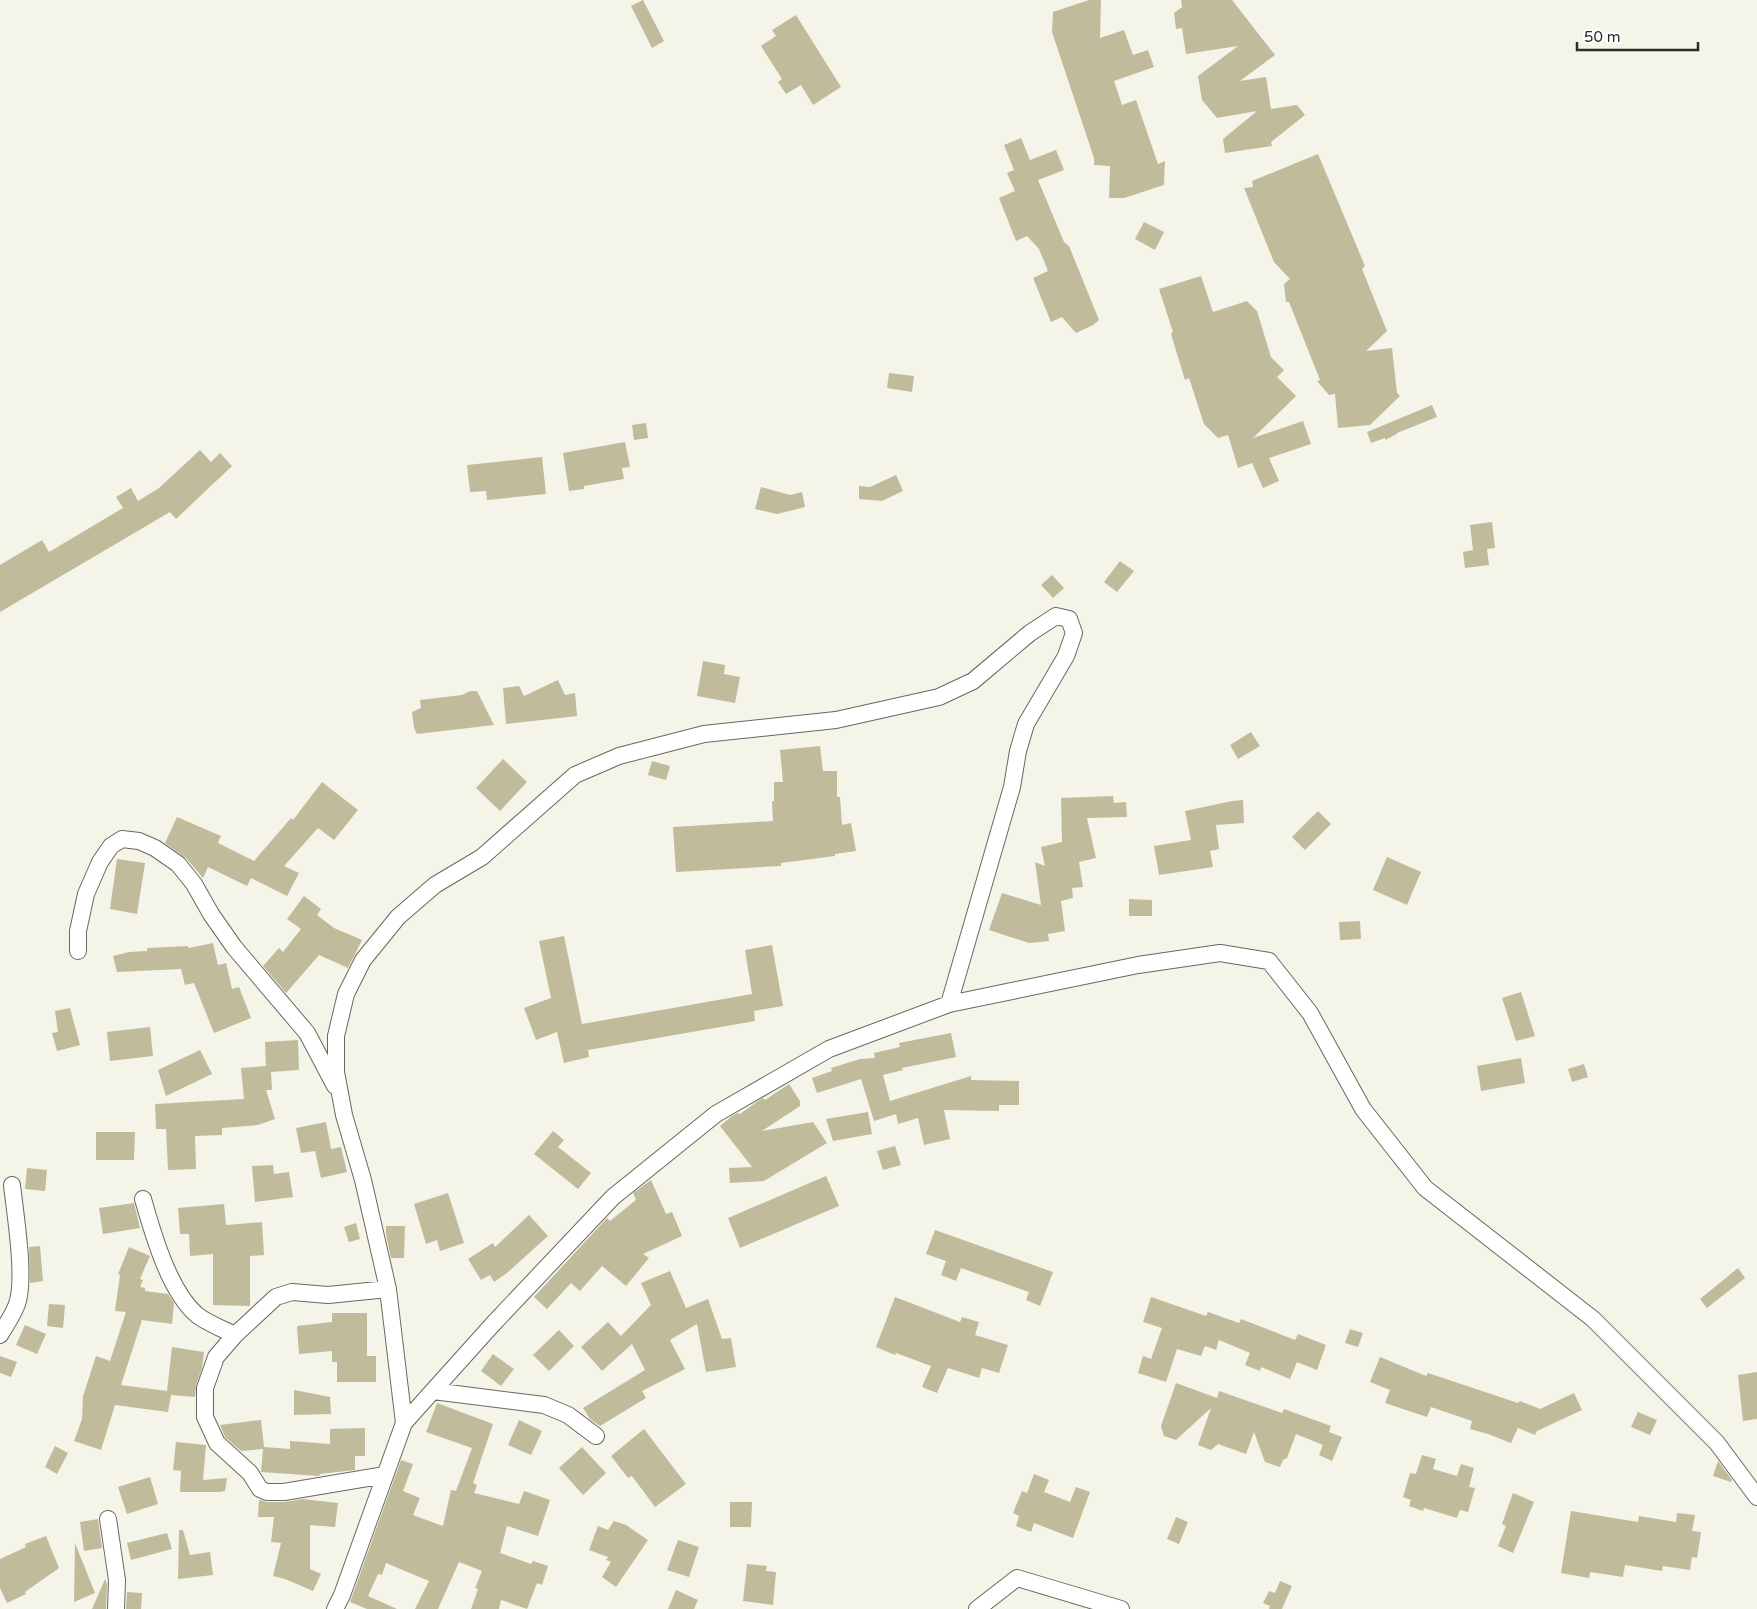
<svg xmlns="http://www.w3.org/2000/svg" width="1757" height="1609" font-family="'Varela Round',sans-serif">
	<rect width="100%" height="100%" fill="#f5f4e9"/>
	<!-- building -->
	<path fill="#c0bb9a" d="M643 0 664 41 652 48 631 6Z
		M1089 0H1101L1100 38 1124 30 1133 55 1148 50 1154 67 1114 81 1122 105 1136 100 1158 164 1165 161 1164 185 1124 198H1109L1110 166 1094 165V158L1052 32 1053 12Z
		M1181 0H1232L1275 55 1240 81 1266 77 1271 109 1297 105 1305 115 1271 142 1272 146 1225 153 1223 139 1257 111 1217 118 1202 100 1198 76 1238 46 1186 54 1182 28 1176 29 1174 13 1182 7Z
		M796 15 841 87 813 105 801 85 786 94 778 82 782 79 761 46 776 36 772 30Z
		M1021 138 1030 160 1056 150 1064 170 1038 180 1064 242 1069 246 1099 320 1093 325 1076 333 1062 317 1051 322 1033 278 1048 271 1039 249 1027 236 1016 241 999 198 1015 191 1007 173 1014 170 1004 145Z
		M1318 154 1365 266 1362 269 1387 331 1366 351 1392 348 1397 393 1400 396 1370 425 1338 428 1335 394 1329 395 1317 381 1320 380 1289 302H1286L1284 284 1290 279 1274 262 1244 188 1253 187 1252 181Z
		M1144 222 1164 232 1155 250 1135 239Z
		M1201 276 1213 312 1247 301 1257 311 1271 357 1284 370 1277 377 1296 396 1253 438 1303 421 1311 444 1269 458 1279 481 1263 488 1252 463 1238 468 1228 435 1218 438 1204 424 1189 378 1185 380 1171 334 1173 332 1159 289Z
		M889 373 914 376 912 392 887 388Z
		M1432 405 1437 417 1397 433V434L1385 440V438L1371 443 1367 432Z
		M646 423 648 438 634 440 632 425Z
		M625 442 630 467 622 468 624 479 584 486V489L569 491 563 453Z
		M200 450 211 462 220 453 232 466 176 519 170 512 0 612V565L42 540 49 552 123 508 116 497 131 488 138 501 159 488Z
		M542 457 546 494 487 500 486 491 470 492 467 465Z
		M896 475 903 491 882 501 859 499V486L870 487Z
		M761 487 790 495 802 492 805 507 777 514 755 509Z
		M1492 522 1495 548 1487 549 1489 565 1465 568 1463 552 1473 550 1470 525Z
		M1120 561 1134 571 1117 592 1104 582Z
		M1052 575 1064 588 1053 598 1041 585Z
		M703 661 725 665 724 674 740 677 735 703 697 696Z
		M558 680 565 695 575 693 577 716 506 724 503 688 519 686 524 696Z
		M470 691H477L494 725 417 734 414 728 412 712 421 708 420 700 462 695Z
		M1251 732 1260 746 1238 759 1230 745Z
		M820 746 823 771H837V797H840L842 825 851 823 856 851 835 854V856L781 863V866L676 872 673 827 773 821 772 801H774V782H783L780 750Z
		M503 759 527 782 500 811 476 788Z
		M652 761 670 766 666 780 648 775Z
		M322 782 358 810 334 840 318 828 284 866 299 873 287 896 251 878 247 886 208 867 203 878 186 858 165 843 177 817 221 836 218 843 254 861 291 818 293 820Z
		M1113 796 1114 803 1126 802 1127 817 1087 818 1096 858 1079 862 1083 887 1072 888 1073 898 1061 901 1065 931 1048 934 1049 941 1029 943 989 930 1002 893 1041 905 1035 862 1045 866 1041 847 1062 842 1061 798Z
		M1243 800 1244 823 1216 825 1219 849 1210 851 1213 867 1159 875 1154 846 1191 840 1185 811 1232 801Z
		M1318 811 1331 824 1305 850 1292 837Z
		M1387 857 1421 872 1407 905 1373 890Z
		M117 859 145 863 137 914 110 909Z
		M304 896 321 909 317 915 334 928 362 940 348 968 319 955 286 993 263 966 279 948 283 952 301 929 287 919Z
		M1129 899 1152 900V916H1129Z
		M1360 921 1361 939 1340 940 1339 922Z
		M564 936 582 1024 752 994 745 950 772 945 783 1006 754 1011 755 1021 588 1050 589 1057 564 1063 557 1032 536 1040 524 1008 551 998 539 941Z
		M213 943 218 965 226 963 232 989 239 987 251 1018 214 1033 194 983 185 985 181 969 117 972 113 956 129 952 147 951V948L188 946 189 948Z
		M1521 992 1535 1036 1516 1041 1502 998Z
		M70 1008 80 1045 57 1051 52 1033 58 1032 55 1011Z
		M150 1027 153 1056 110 1061 107 1032Z
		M951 1033 956 1057 902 1068 903 1070 883 1075 890 1101 971 1076V1080L1019 1081V1105H999V1111L944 1110 950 1139 924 1145 918 1118 898 1124 896 1114 874 1121 861 1079 817 1093 812 1078 832 1071 831 1068 860 1059 875 1058 874 1053 900 1047 899 1043Z
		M298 1040 299 1070 271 1072 272 1090H266L275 1119 258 1125 222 1128V1135L195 1136 196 1169 168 1170 166 1129H156L155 1104 244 1099 241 1068 266 1066 265 1042Z
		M200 1050 212 1074 166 1096 158 1070Z
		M1521 1058 1525 1083 1481 1091 1477 1066Z
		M1584 1064 1588 1077 1572 1082 1568 1069Z
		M789 1084 800 1101V1106L762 1131 813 1122 827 1143 764 1181 730 1183 729 1168 752 1167 720 1126 732 1116 738 1113 740 1114 758 1101 763 1098 765 1100Z
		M868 1112 872 1134 833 1141 826 1119Z
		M326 1122 331 1149 341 1147 347 1172 321 1178 315 1151 301 1153 296 1128Z
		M553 1131 564 1140 558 1147 591 1173 578 1189 534 1154Z
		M96 1132H135L134 1160H96Z
		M895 1146 901 1165 883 1170 877 1151Z
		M273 1165 274 1174 289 1172 293 1197 255 1202 252 1166Z
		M27 1168 47 1170 45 1191 25 1189Z
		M826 1176 839 1206 740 1248 728 1218Z
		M651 1180 666 1214 672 1212 682 1236 643 1254 649 1258 626 1286 602 1266 580 1291 571 1283 547 1309 534 1297 607 1218 610 1221 636 1200 633 1193Z
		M448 1193 464 1243 440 1251 437 1240 426 1244 414 1204Z
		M134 1203 140 1228 103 1234 99 1208Z
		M224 1204 226 1225 262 1222 264 1255 250 1256V1306L213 1305V1254L190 1256 189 1234H180L178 1208Z
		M529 1215 548 1236 507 1273 494 1282 490 1275 481 1280 468 1259 493 1243 495 1247Z
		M356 1223 360 1239 349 1242 344 1227Z
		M386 1226H405L404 1258H391L386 1234Z
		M935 1230 1053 1272 1040 1306 1026 1300 1029 1292 961 1268 956 1281 941 1275 946 1261 926 1254Z
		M40 1246 43 1281 30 1283 29 1247Z
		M129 1247 150 1256 140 1279 143 1280 140 1287 145 1288V1291L168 1294 174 1303 172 1324 142 1320 121 1385 167 1391 172 1347 204 1352 202 1368 196 1385 195 1397 171 1395 168 1412 115 1405 101 1450 74 1441 82 1419 83 1396 96 1356 110 1361 126 1312 115 1311 120 1275 118 1274Z
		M1738 1268 1745 1278 1707 1308 1700 1299Z
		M670 1271 686 1308 708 1299 722 1339 731 1338 736 1367 706 1372 697 1324 670 1340 685 1369 642 1391 646 1398 600 1426 590 1419 583 1408 645 1370 632 1344 602 1371 581 1347 608 1322 621 1336 651 1305 641 1283Z
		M895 1297 960 1322 962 1317 979 1322 975 1335 1008 1345 999 1373 982 1368 979 1378 948 1368 937 1393 922 1387 931 1366 896 1353 895 1355 876 1347Z
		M1151 1297 1206 1316 1208 1312 1239 1323 1241 1319 1295 1340 1298 1334 1326 1345 1317 1370 1297 1362 1290 1379 1261 1367 1260 1371 1245 1365 1250 1353 1219 1340 1216 1350 1205 1346 1201 1356 1177 1349 1166 1382 1138 1373 1143 1356 1151 1359 1162 1328 1143 1322Z
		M49 1304 65 1305 63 1328 47 1326Z
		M332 1313H367V1356H376V1382H337V1362H332V1351L299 1354 297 1326 332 1322Z
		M25 1325 46 1334 37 1354 16 1345Z
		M1350 1329 1363 1333 1358 1347 1345 1343Z
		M559 1330 574 1346 549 1371 533 1355Z
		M493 1354 514 1369 501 1386 481 1371Z
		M0 1356 17 1362 11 1377 0 1373Z
		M1380 1357 1426 1376 1428 1373 1518 1403 1520 1401 1540 1409 1574 1393 1582 1410 1537 1431 1535 1435 1518 1428 1511 1443 1488 1434 1470 1429 1472 1421 1431 1407 1427 1417 1385 1403 1390 1390 1370 1382Z
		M1757 1372V1419L1743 1421 1738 1375Z
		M1176 1383 1217 1398 1219 1391 1282 1413 1284 1409 1331 1426 1329 1432 1342 1437 1332 1461 1319 1455 1323 1445 1296 1434 1287 1458 1283 1460 1280 1467 1265 1462 1254 1432 1246 1454 1218 1444 1211 1450 1198 1445 1211 1408 1176 1440 1164 1436 1161 1426Z
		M294 1390 330 1397 331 1414 294 1415Z
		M437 1403 493 1424 473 1483 477 1485 474 1493 519 1504 524 1491 550 1500 538 1536 507 1526 500 1553 531 1564 533 1561 548 1566 542 1585 537 1583 527 1609 501 1600 499 1609H471L478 1589 475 1588 482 1571 459 1562 438 1609H415L429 1581 386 1563 382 1575 378 1574 368 1596 397 1609H367L350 1602 401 1460 413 1464 403 1491 420 1498 413 1515 443 1526 451 1490 456 1491 472 1448 426 1432Z
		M1638 1412 1657 1420 1650 1435 1631 1427Z
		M261 1420 264 1447 290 1449V1441L330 1444V1429L365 1428V1456H355V1470L320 1474 319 1476 261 1472 263 1449 241 1451 225 1437 220 1425Z
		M519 1420 542 1431 531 1455 508 1445Z
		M644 1429 686 1484 655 1507 632 1476 628 1478 611 1456Z
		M176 1442 206 1445 203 1480 227 1478 225 1491 220 1492H180L181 1471 173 1470Z
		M55 1446 68 1453 57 1474 45 1467Z
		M582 1447 606 1473 583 1495 559 1468Z
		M1422 1455 1436 1459 1433 1469 1457 1476 1461 1464 1474 1468 1469 1487 1475 1488 1468 1512 1460 1510 1457 1518 1424 1508 1423 1511 1409 1506 1411 1500 1403 1497 1410 1473 1416 1474Z
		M1718 1461 1732 1480 1731 1482 1713 1476Z
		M1034 1474 1049 1480 1044 1492 1070 1502 1076 1487 1090 1492 1073 1538 1034 1523 1031 1532 1016 1526 1019 1516 1013 1513 1022 1491 1027 1493Z
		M150 1477 158 1504 127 1514 118 1487Z
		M1513 1493 1534 1502 1513 1553 1498 1546 1506 1526 1502 1524Z
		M303 1499 338 1503 335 1527 310 1525V1569L321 1574 313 1591 285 1579 273 1576 281 1543 271 1542 274 1517H258L259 1500 267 1502H284Z
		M730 1502H752L751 1527H730Z
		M1571 1511 1638 1522 1639 1516 1676 1522 1677 1513 1695 1515 1692 1531 1701 1532 1697 1558 1692 1557 1690 1570 1663 1566 1662 1571 1625 1565 1623 1577 1590 1572 1589 1578 1561 1573Z
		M1176 1517 1188 1522 1179 1544 1167 1539Z
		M98 1519 102 1548 84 1551 80 1522Z
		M614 1521 626 1525 648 1540 616 1587 602 1577 611 1562 606 1560 608 1557 589 1550 598 1526 608 1530Z
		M179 1530H183L190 1555 210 1552 213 1575 178 1579Z
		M167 1533 172 1549 131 1560 127 1543Z
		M46 1536 59 1568 25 1592 26 1594 7 1603 0 1588V1559L26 1547 25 1544Z
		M678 1540 699 1547 689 1577 667 1570Z
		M75 1543 95 1593 74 1602Z
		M747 1564 767 1566 766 1571 776 1572 773 1605 743 1601Z
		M105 1579 107 1584 106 1609H92Z
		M1280 1581 1292 1586 1282 1609H1269L1270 1606 1263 1603 1269 1591 1275 1593Z
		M676 1590 698 1600 694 1609H668Z
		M127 1592 142 1593 141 1609H126Z"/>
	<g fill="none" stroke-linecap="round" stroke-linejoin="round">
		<defs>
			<path id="minor" d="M78 951V931L86 894 100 862 111 846 122 839 139 841 155 848 178 864 194 884 211 914 234 947 307 1033 335 1086
				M143 1199C153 1234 169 1291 197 1315 207 1323 223 1329 235 1335
				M0 1335C6 1325 13 1315 17 1304 26 1279 15 1213 12 1185
				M433 1391 544 1405 568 1415 596 1436
				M404 1423 388 1289 363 1180 344 1115 336 1072V1036L346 994 363 960 398 917 435 885 482 857 575 775 619 756 704 734 836 720 939 697 973 681 1030 633 1056 616 1069 619 1074 633 1066 656 1026 724 1018 751 1012 787 949 1004
				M385 1475 284 1492H267L260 1489 250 1473 217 1443 205 1417V1388L216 1357 235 1335 276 1297 292 1292 328 1295 388 1289
				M108 1519 117 1580 116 1609
				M335 1609 342 1595 404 1423 493 1324 613 1197 716 1114 829 1049 949 1004 1138 965 1220 953 1269 961 1310 1013 1363 1109 1425 1188 1593 1319 1717 1443 1757 1497
				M977 1609 1017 1578 1121 1609"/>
		</defs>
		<!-- minor casing -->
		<use href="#minor" stroke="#69685f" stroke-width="18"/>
		<!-- minor -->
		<use href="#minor" stroke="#fff" stroke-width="16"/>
	</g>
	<!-- scale -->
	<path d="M1577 42v8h121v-8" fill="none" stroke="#2b2b27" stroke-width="2.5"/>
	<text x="1584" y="42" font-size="15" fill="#2b2b27" stroke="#ffffff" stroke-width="4" paint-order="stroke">50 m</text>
</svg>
